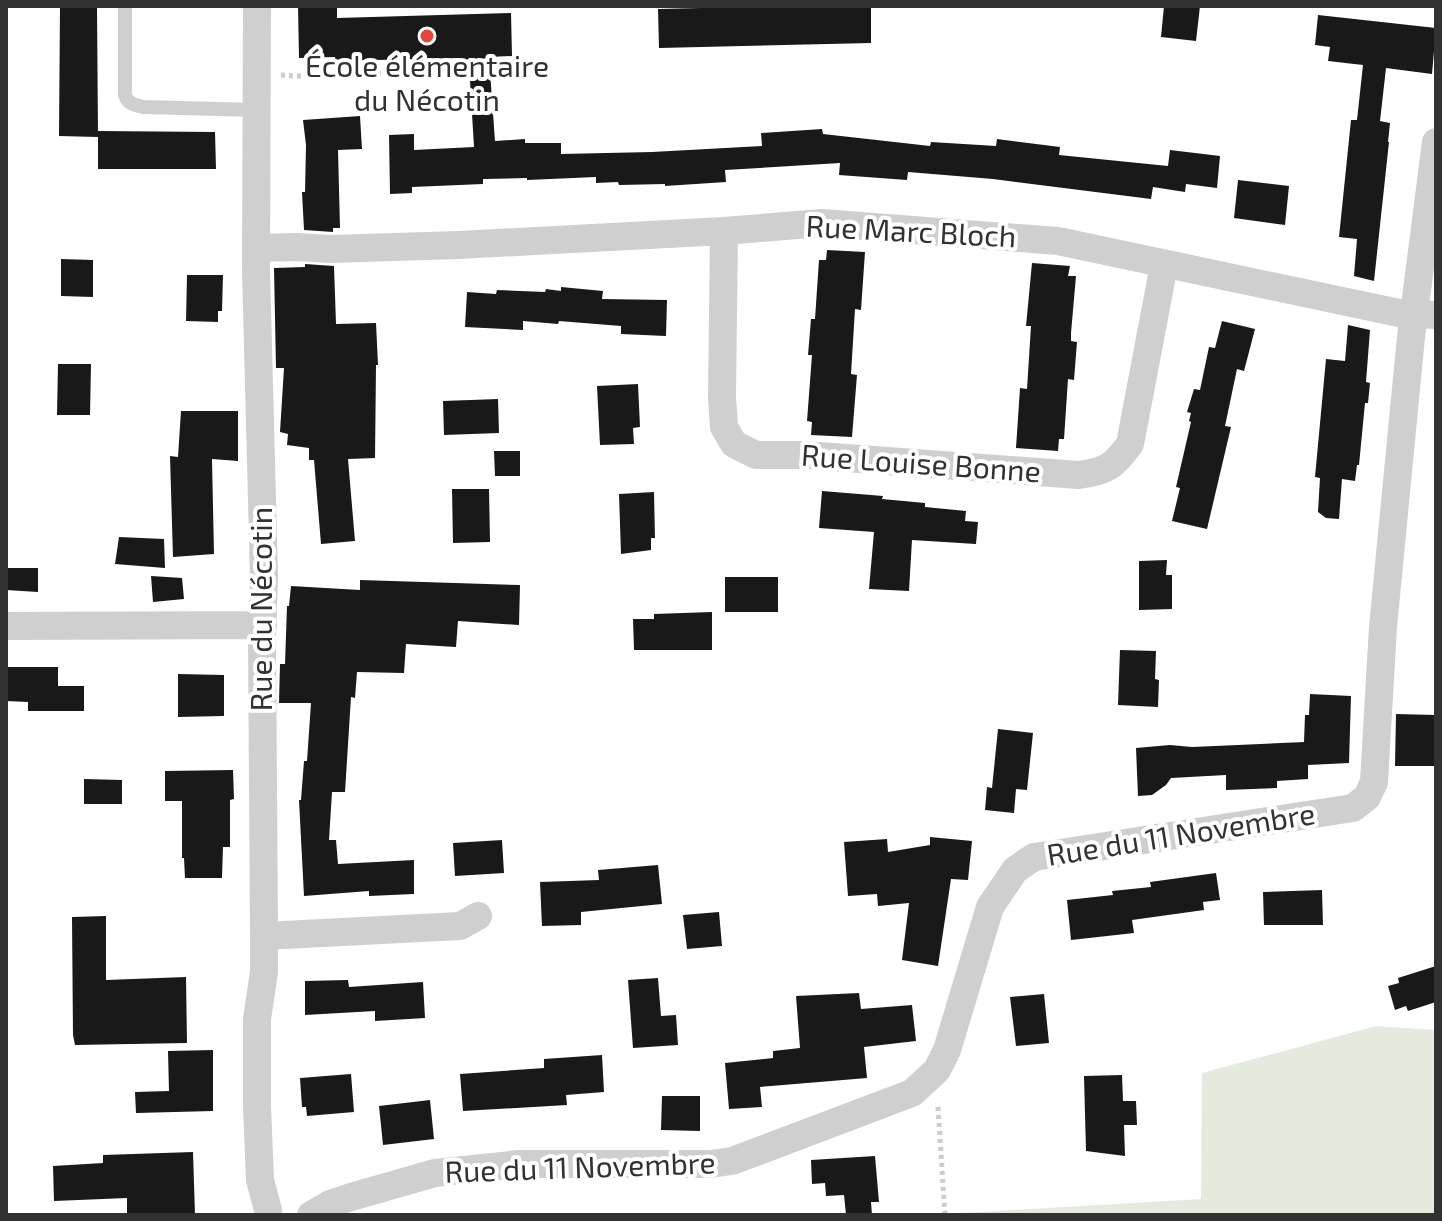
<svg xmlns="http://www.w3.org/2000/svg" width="1442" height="1221" font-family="'Exo 2',sans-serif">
	<rect width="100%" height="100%" fill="#fff"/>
	<!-- green -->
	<path fill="#e4ebde" d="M1376 1026 1436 1030V1215H960V1213L1201 1199 1202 1073Z"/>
	<!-- building -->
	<path fill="#191919" d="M60 6H97L98 137 59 136Z
		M298 6H337V18L511 13 512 56 489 57 495 141 525 139V143H561V154L652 152 762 146 761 133 822 129 823 134 930 146 931 142 996 146 997 139 1060 147 1059 155 1168 166 1170 150 1220 156 1217 188 1186 184 1185 192 1153 187 1151 199 993 179 908 172 907 180 839 175 840 163 725 170 726 182 665 186V184L619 185 618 182 596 183V177L527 180V178L483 179V184L412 187V193L390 194 389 135 414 134V150L474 147 469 64 459 65V58L335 61V57L299 58Z
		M791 6H871V43L659 48 658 9Z
		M1164 6H1200L1196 41 1161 37Z
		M1318 15 1436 28 1432 74 1386 68 1380 121 1390 123 1388 142H1389L1374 281 1354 276 1357 239 1339 237 1351 120H1357L1363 65 1328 61 1330 47 1315 45Z
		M360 116 362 149 338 150 340 228H333V232L304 230 302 192H305L306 145 303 120Z
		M98 131 215 132 216 169H98Z
		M1238 180 1289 186 1285 225 1234 218Z
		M827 250 865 252 861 310 855 309 851 374 857 375 852 437 811 435 812 422 807 421 812 355H808L811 319H815L819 260H826Z
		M61 259 93 260V297L61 296Z
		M1032 263 1070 266 1068 276H1076L1071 333V341L1077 342 1074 380 1068 379 1064 439H1059L1058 451 1016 448 1020 388 1027 389 1031 326H1026Z
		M305 264 334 266 336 324 376 323 378 365H376L375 458 348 459 355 541 321 544 314 460H309V448L287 445 288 434 280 432 284 368H276L274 268 305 267Z
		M187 275H223L222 311H218V322L186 321Z
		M561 287 603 291 602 299 667 300 666 336 621 334V326L559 321 558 324 523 321V330L465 327 467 292 496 294 497 290 545 292 546 289 561 291Z
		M1222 321 1255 329 1244 371 1237 369 1225 426 1231 427 1207 529 1172 521 1180 488 1176 487 1191 422 1189 421 1191 413 1187 412 1194 389 1200 390 1209 347 1215 348Z
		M1348 325 1370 330 1366 382 1370 383 1368 403H1365L1359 465H1357L1355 481 1342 479 1339 519 1326 518 1318 512 1320 478 1315 477 1326 359 1345 361Z
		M58 364H91L90 415H57Z
		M638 384 640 427 633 428 634 444 600 445 597 386Z
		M498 399 499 433 444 435 443 401Z
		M181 411H238V461L212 459 214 554 173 557 170 456 178 457Z
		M494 451H520V476H495Z
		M452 489H489L490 542 453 543Z
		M822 491 883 496 882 499 925 503V507L966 511 965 521 978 522 976 544 912 540 909 591 869 589 874 532 819 528Z
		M654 492 655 538H651V550L621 554 619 494Z
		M119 537 164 539 165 568 115 564Z
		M1167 560 1166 575H1172V609L1139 610V561Z
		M6 568H38V592L6 590Z
		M151 576 182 578 184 599 153 602Z
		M725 577H778V612H725Z
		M360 580 520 585 519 625 458 621 456 647 406 644 404 673 357 672 355 698 351 697 345 792H332L329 840H336L338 864 414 860V894L369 896V891L304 896 299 800H301L304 761H307L311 703H279L280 664H285L287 606H289L291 586 360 590Z
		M712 612V650H634L633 619H654V614Z
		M1120 650 1156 651 1155 679 1159 680 1158 707 1118 705Z
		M6 667H58V686H84V711H28V702L6 701Z
		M178 674 224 675V716L178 717Z
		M1310 694 1351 696 1349 763 1308 765V779L1277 781V788L1226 790V775L1171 778 1166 785 1152 795 1138 796 1136 748 1170 745 1192 747 1304 742 1305 715H1309Z
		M1396 714 1436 715V766H1395Z
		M998 729 1033 733 1027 790 1016 789 1014 813 985 810 987 787 992 788Z
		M233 770 234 799 230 800V847H223L222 878H185L184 858H182V801H165V771Z
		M84 779 122 780V804H84Z
		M930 837 972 841 968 880 951 879 938 966 902 960 909 903 878 906 877 894 848 896 844 842 887 839 888 852 930 845Z
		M502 840 504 873 455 876 453 843Z
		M658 865 662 904 581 912V925L542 926 540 882 599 880 598 870Z
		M1216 873 1220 900 1203 902 1204 910 1132 920 1134 933 1071 940 1067 900 1113 895 1112 891 1151 887 1150 882Z
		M1322 890 1323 925H1264L1263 892Z
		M719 912 722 946 687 949 683 915Z
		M106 916V980L186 977 187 1043 75 1045 73 1035 72 917Z
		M1436 966V1002L1408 1011 1406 1006 1395 1010 1388 986 1399 983 1398 978Z
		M658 978 661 1016 676 1015 678 1045 633 1048 628 980Z
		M348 980 349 987 423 982 425 1018 375 1021V1011L305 1015V981Z
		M859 993 861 1009 912 1005 916 1041 864 1047 867 1078 760 1087 762 1107 729 1109 725 1063 773 1058V1051L800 1048 796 996Z
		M1044 994 1049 1043 1016 1046 1010 997Z
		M213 1050V1111L136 1113 135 1092 169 1091 168 1051Z
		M602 1055 604 1092 566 1095 567 1105 463 1111 460 1074 544 1068V1059Z
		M351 1074 354 1112 307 1116 306 1107H302L300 1078Z
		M1122 1075 1123 1101H1136L1137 1125H1124L1125 1156 1086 1151 1084 1076Z
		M662 1096H700V1131L661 1130Z
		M430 1100 434 1139 383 1145 379 1106Z
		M193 1152 195 1215H127V1198L54 1201 53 1166 103 1163V1155Z
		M875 1156 879 1202H871L872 1215H846L844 1195 826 1196 825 1183 812 1184 811 1160Z"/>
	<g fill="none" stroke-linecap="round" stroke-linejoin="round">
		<!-- path -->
		<path stroke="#ccc" stroke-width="5" stroke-dasharray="4 4" stroke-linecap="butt" d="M281 75 299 76 522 70
			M938 1107 945 1215"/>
		<!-- lane -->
		<path stroke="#cfcfcf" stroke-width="14" d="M125 6V95C128 104 134 105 143 107L258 110"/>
		<!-- street -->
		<path stroke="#cfcfcf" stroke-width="28" d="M257 6 256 270 264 577 262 636 264 936V972L257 1019V1106L260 1180 268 1210
			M724 231 722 397 724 427 734 444 756 455H805L1079 475C1107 471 1113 467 1130 444L1164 265
			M256 248 298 247 330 249 459 245 724 231 822 223 1058 241 1399 313 1436 315
			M6 626 263 625
			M264 936 460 926 478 916
			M311 1215 330 1204 351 1197 435 1173 519 1164H710L732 1161 912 1093 937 1070 947 1050 990 907 1015 870 1034 857 1353 808 1367 797 1374 782 1383 627 1411 337 1436 142"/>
	</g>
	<!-- markers -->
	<circle fill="#e3443b" stroke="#fff" stroke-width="3" cx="427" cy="36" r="8"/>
	<g text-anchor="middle" stroke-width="8" stroke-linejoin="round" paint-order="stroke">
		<!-- poi labels -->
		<g font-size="30" fill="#323232" stroke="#fff">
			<text x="427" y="77">École élémentaire<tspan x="427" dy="34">du Nécotin</tspan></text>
		</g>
		<!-- street labels -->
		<g font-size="30" fill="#323232" stroke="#fff">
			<text transform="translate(911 232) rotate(3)" y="10">Rue Marc Bloch</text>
			<text transform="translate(921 464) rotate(4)" y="10">Rue Louise Bonne</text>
			<text transform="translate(262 609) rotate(-90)" y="10">Rue du Nécotin</text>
			<text transform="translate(1181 835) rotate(-9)" y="10">Rue du 11 Novembre</text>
			<text transform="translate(580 1168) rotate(-2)" y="10">Rue du 11 Novembre</text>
		</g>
	</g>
	<!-- border -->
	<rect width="1442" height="1221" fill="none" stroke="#323232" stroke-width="16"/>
</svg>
